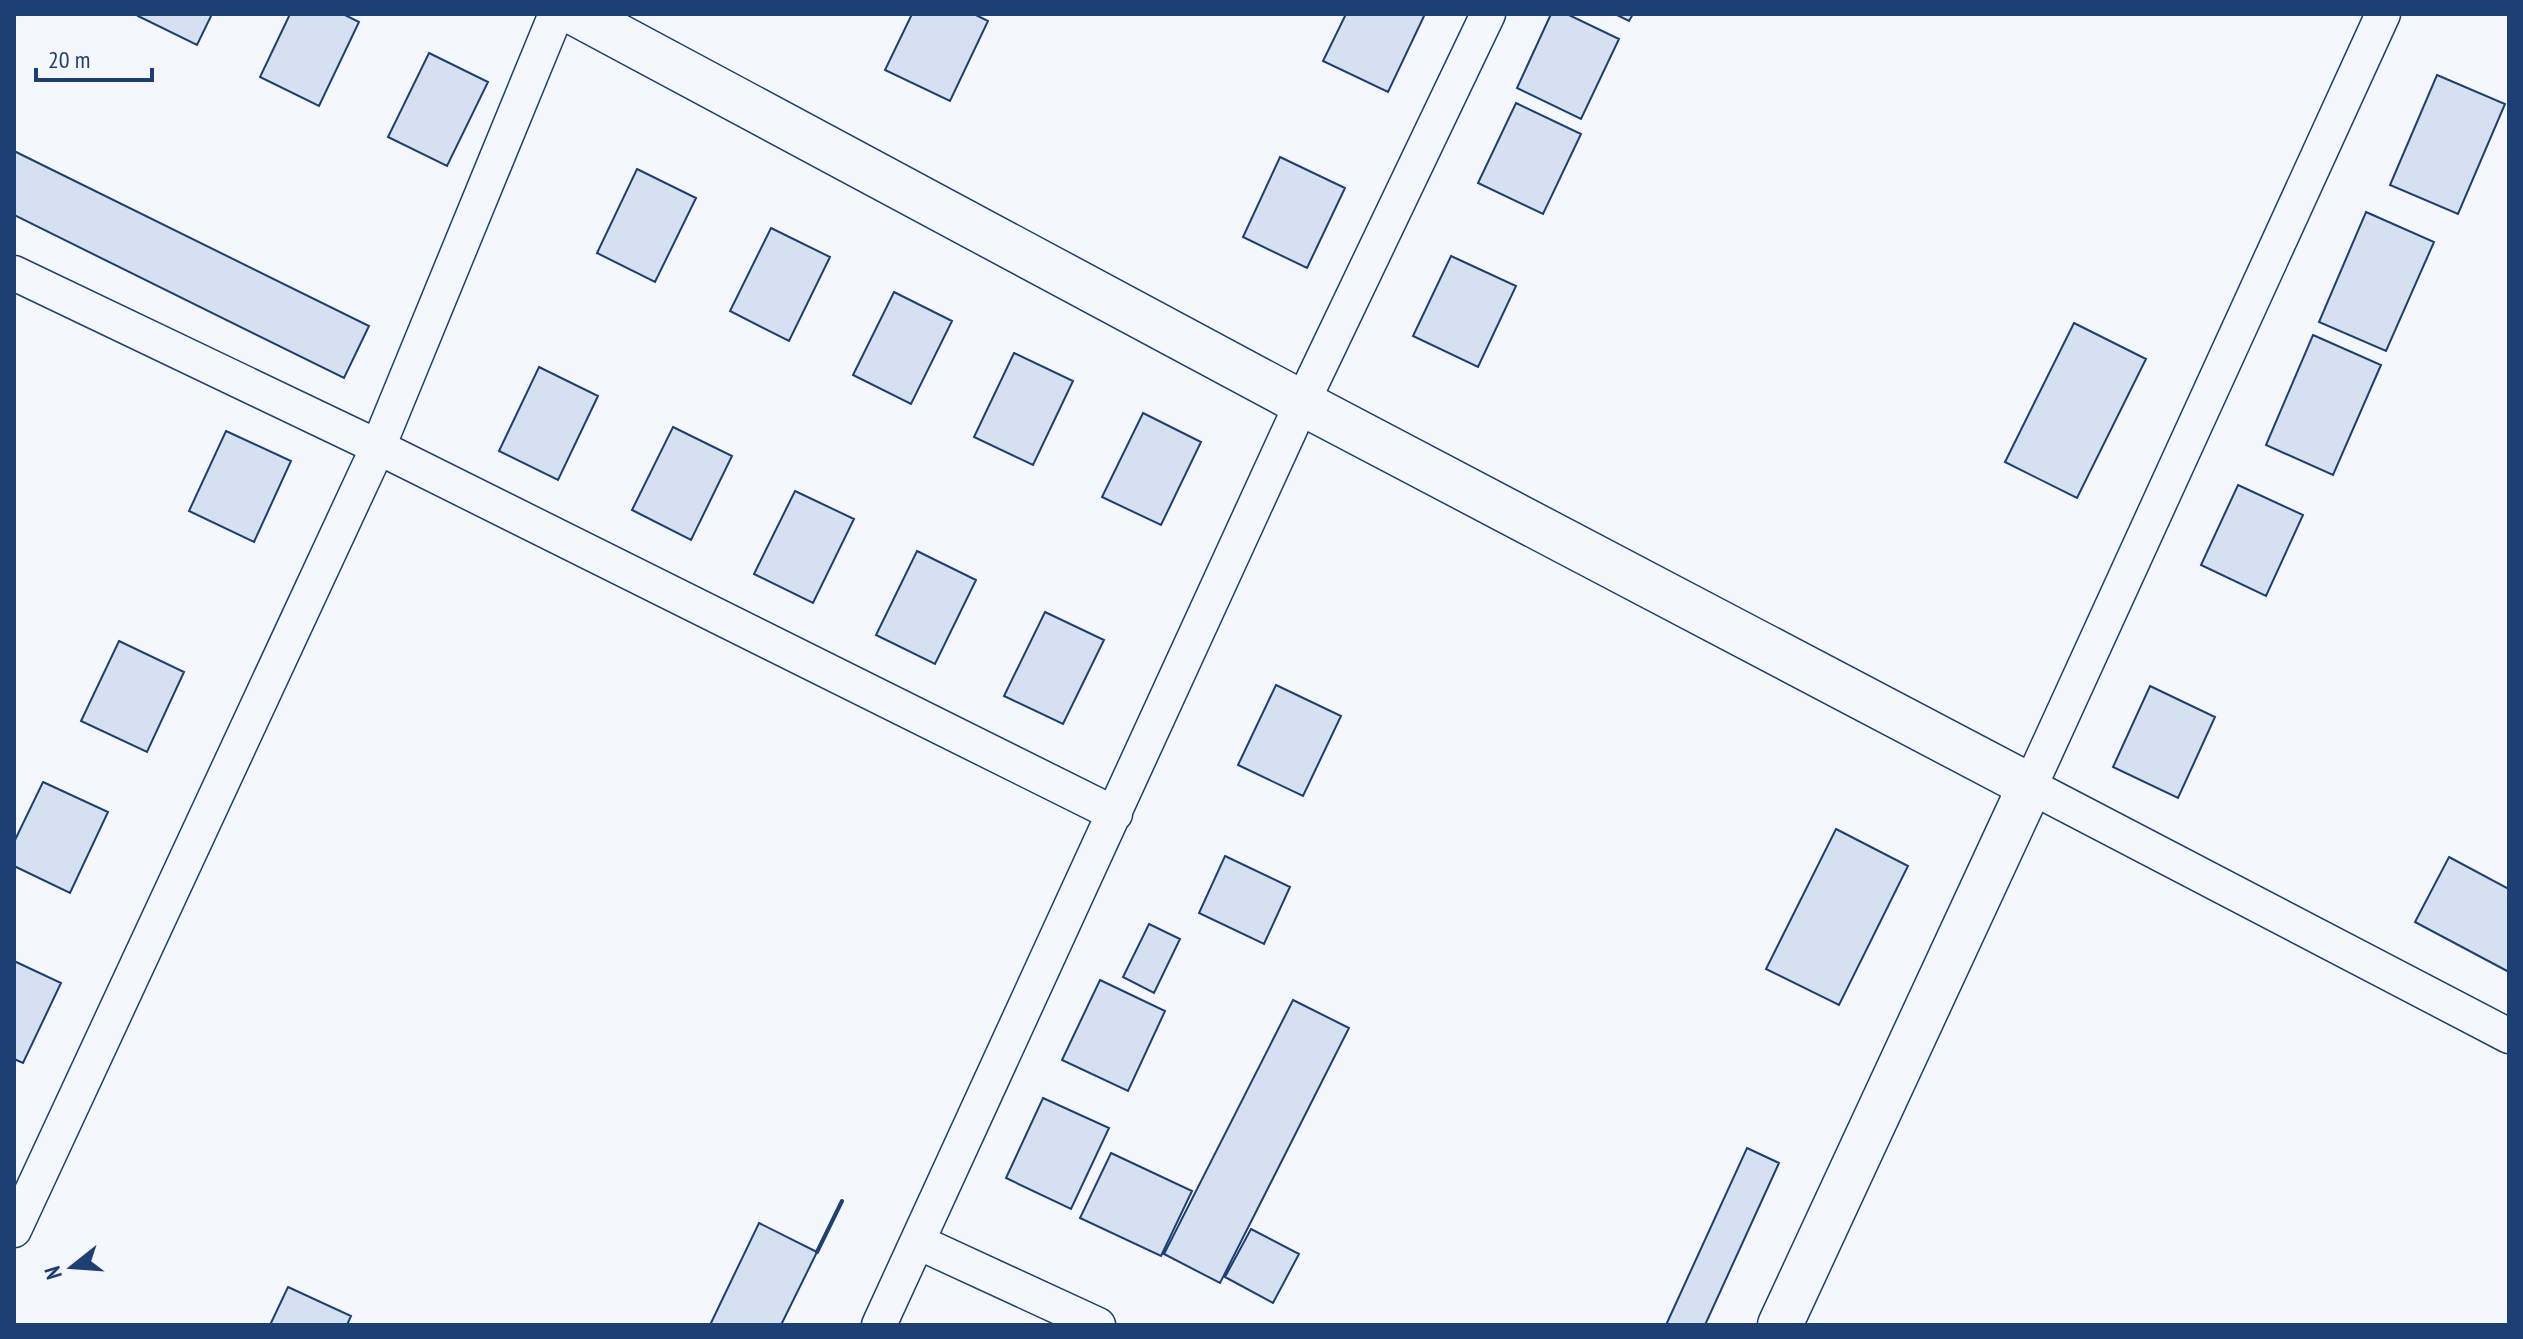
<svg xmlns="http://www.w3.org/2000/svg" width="2523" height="1339" font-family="'PT Sans Narrow',sans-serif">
	<rect width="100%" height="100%" fill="#f4f7fb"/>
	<!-- building -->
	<path fill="#d5e0f0" stroke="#1d3f73" stroke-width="2" d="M139 14H212L197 45 138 16Z
		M290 14H343L359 22 319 106 260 77Z
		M912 14H974L988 21 950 101 885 70Z
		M1346 14H1425L1388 92 1323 61Z
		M1551 14H1567L1619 39 1581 119 1517 88Z
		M1615 14H1633L1629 21Z
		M429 53 488 82 447 166 388 137Z
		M2437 75 2505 104 2458 214 2390 185Z
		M1516 103 1581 134 1543 214 1478 183Z
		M14 151 369 326 344 378 14 215Z
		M1280 157 1345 188 1307 268 1243 237Z
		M637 169 696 198 655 282 597 253Z
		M2366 212 2434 242 2386 351 2319 322Z
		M771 228 830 257 789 341 730 311Z
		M1451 256 1516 286 1478 367 1413 336Z
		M894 292 952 321 911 404 853 375Z
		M2074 323 2146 359 2077 498 2005 462Z
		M2313 335 2381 365 2333 475 2266 445Z
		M1014 353 1073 381 1033 465 974 437Z
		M539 367 598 396 558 480 499 451Z
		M1143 413 1201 442 1161 525 1102 497Z
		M673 427 732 456 691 540 632 510Z
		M226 431 291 461 254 542 189 511Z
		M2238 485 2303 515 2266 596 2201 565Z
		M795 491 854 519 813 603 754 574Z
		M917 551 976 580 935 664 876 635Z
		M1045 612 1104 640 1063 724 1004 696Z
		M119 641 184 672 147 752 81 721Z
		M1276 685 1341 716 1303 796 1238 765Z
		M2150 686 2215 717 2178 798 2113 767Z
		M43 782 108 812 70 893 14 866V842Z
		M1836 829 1908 866 1839 1005 1766 969Z
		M1225 856 1290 887 1264 944 1199 913Z
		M2449 857 2509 889V972L2415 922Z
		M1149 924 1180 939 1154 993 1123 977Z
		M14 961 61 983 23 1063 14 1059Z
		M1100 980 1165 1011 1128 1091 1062 1060Z
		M1293 1000 1349 1028 1220 1283 1164 1254Z
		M1043 1098 1109 1128 1071 1209 1006 1178Z
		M1747 1148 1779 1163 1705 1325H1666Z
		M1111 1153 1192 1191 1161 1256 1080 1218Z
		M759 1223 817 1252 781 1325H710Z
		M1251 1229 1299 1254 1273 1303 1225 1277Z
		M288 1287 351 1316 347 1325H270Z"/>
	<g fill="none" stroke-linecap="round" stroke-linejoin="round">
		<defs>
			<path id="minor" d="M2383 14 2030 786 2509 1036
				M14 273 378 447 1115 814
				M14 1230 378 447 556 14
				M918 1242 1098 1325
				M879 1325 1302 403 1488 14"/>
			<path id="tertiary" d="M577 14 1302 403 2030 786 1780 1325"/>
		</defs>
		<!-- minor casing -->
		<use href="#minor" stroke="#1d3f73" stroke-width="37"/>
		<!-- tertiary casing -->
		<use href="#tertiary" stroke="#1d3f73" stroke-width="47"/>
		<!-- minor -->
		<use href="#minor" stroke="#f4f7fb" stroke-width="34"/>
		<!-- tertiary -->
		<use href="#tertiary" stroke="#f4f7fb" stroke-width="44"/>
		<!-- wall -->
		<path stroke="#1d3f73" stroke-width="4" d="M817 1252 842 1201"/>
	</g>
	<!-- border -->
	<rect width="2523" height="1339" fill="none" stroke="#1d3f73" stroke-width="32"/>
	<!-- north arrow -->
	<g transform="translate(72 1267) rotate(253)" stroke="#f4f7fb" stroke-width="6" paint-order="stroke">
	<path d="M0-6L14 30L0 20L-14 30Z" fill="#1d3f73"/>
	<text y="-12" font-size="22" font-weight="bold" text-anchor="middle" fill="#1d3f73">N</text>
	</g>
	<!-- scale -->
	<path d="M36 68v12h116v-12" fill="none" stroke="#1d3f73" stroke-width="4"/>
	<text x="48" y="68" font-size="24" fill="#1d3f73" stroke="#f4f7fb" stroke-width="6" paint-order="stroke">20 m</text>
</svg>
